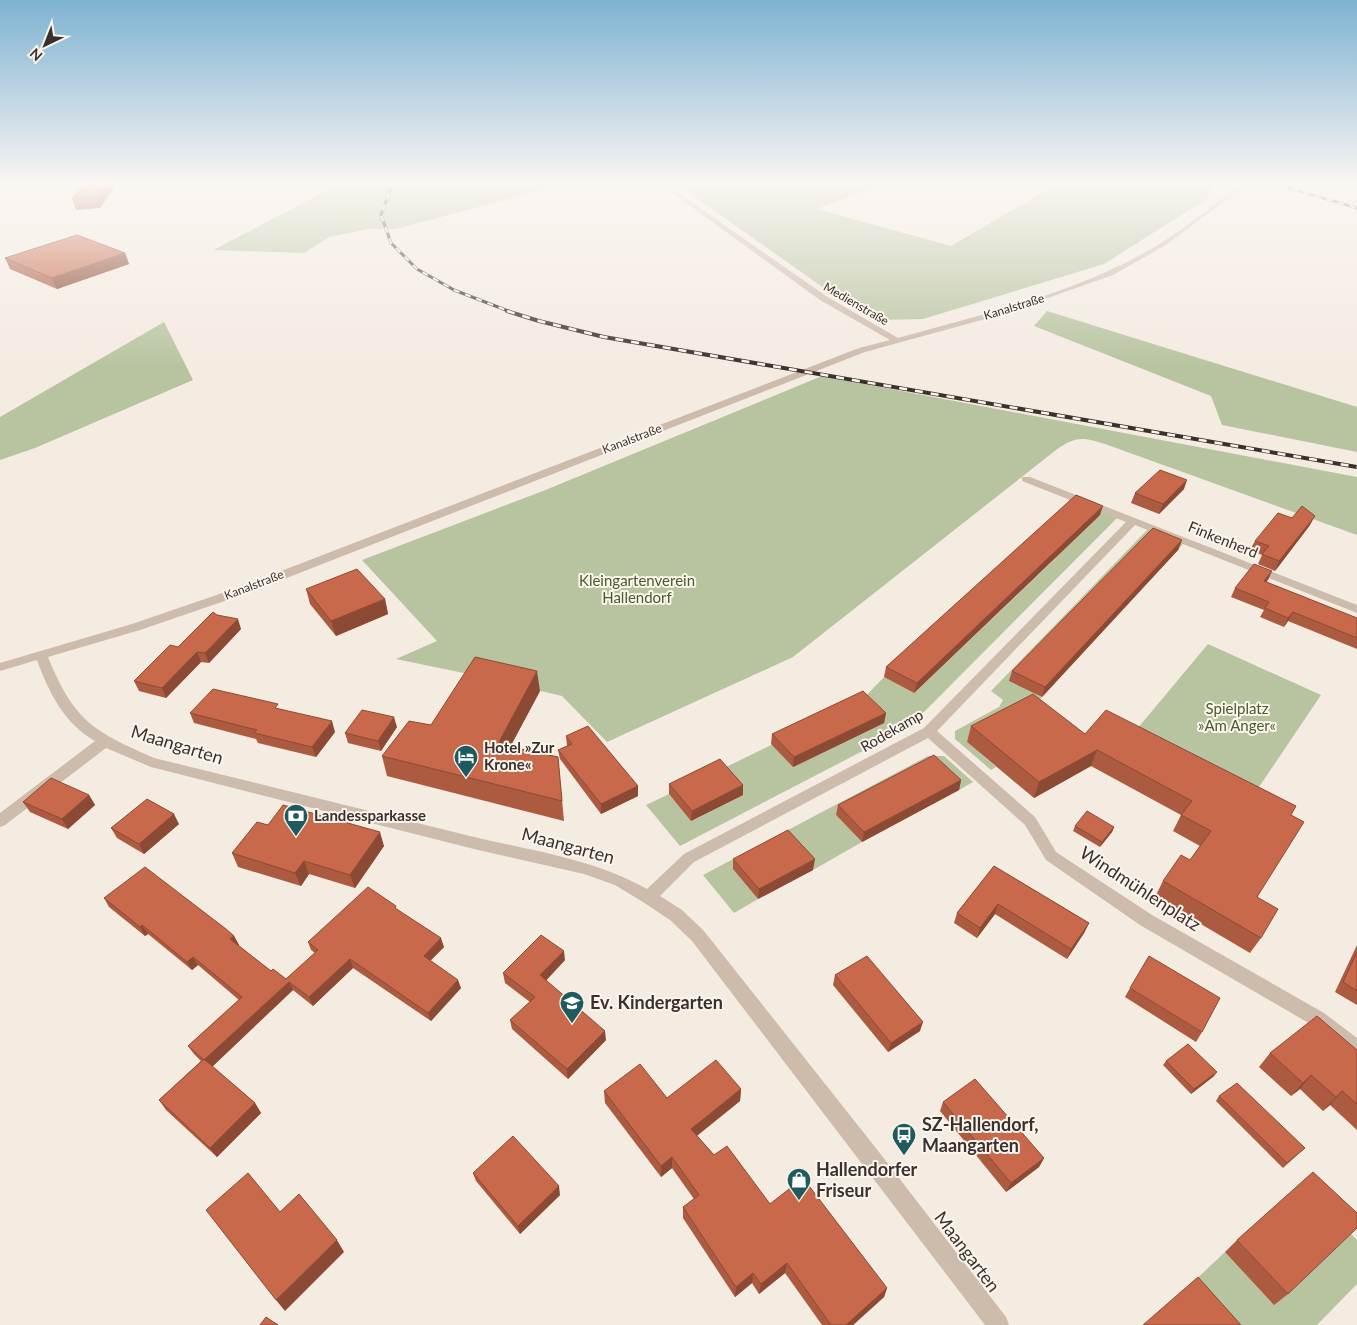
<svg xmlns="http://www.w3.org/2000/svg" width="1357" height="1325" font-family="Lato,sans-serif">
	<rect width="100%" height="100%" fill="#f4ebe1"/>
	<!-- green -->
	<path fill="#b8c4a0" d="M364 182H553V187L396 229H368L329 237 304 253 213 250 340 184Z
		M674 182H888L817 209 951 246 1061 182H1218L1212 187 1208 198 1104 264 923 319 880 320 835 296Z
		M1047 311 1357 407V452L1222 425 1211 396 1034 326Z
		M164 322 193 380 35 448 0 460V417Z
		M822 376 1357 477V535L1105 444C1082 437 1076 436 1056 450L793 657 607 742 562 696 478 676 396 659 437 641 362 560 543 491Z
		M1073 505 1119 516 918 718 903 730 680 846 646 805 669 794 692 821 743 795 720 770 861 701 884 677 914 693 1056 558Z
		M1150 527 1185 541 1178 550 1010 681 1042 697 1028 710 967 742 996 767 991 770 955 739V731L999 707 1003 700 991 691Z
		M1208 644 1321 695 1257 790 1137 729Z
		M928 756H944L973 782 959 790 931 765 836 815 862 842 813 870 787 840 733 868 758 899 734 913 703 875Z
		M1350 1233 1357 1240V1284L1317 1325H1226L1190 1285 1225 1252Z"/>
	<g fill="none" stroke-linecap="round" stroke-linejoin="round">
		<!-- minor -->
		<path fill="#cdbbac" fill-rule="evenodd" d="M657 182H663L826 296 898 338C987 313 1082 292 1161 243 1190 225 1217 202 1244 182H1250L1166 245 1113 275 1000 315 865 352 248 593 140 630 48 657C74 721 93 731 154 758 260 784 365 810 470 836 532 851 591 858 647 889L684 854 924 728 1126 522 1022 481V477H1030L1357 605V613L1135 525 937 731 1035 817 1056 852 1152 915 1324 1013 1357 1038V1056L1351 1054 1312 1025 1140 925 1046 860 1025 825 928 738 694 862 660 896 682 910 704 931 879 1152 1006 1317 1009 1325H985L692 941 670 920 643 902 615 885 584 874 474 849 151 767 106 748 5 825 0 827V813L95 741C64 723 49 693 37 660L0 671V663L132 624 240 587 859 348 890 340 820 300Z"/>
		<defs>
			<path id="rail-far1" d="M393 182 381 215 391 243 417 269 454 290 511 312
				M1269 182 1357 208"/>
			<path id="rail" d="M507 311 539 321 604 337 1357 467"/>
		</defs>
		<!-- rail-far1 casing -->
		<use href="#rail-far1" stroke="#3b302b" stroke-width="3"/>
		<!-- rail casing -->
		<use href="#rail" stroke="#3b302b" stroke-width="4"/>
		<!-- rail-far1 -->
		<use href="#rail-far1" stroke="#fbf5ee" stroke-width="2" stroke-dasharray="6" stroke-linecap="butt"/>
		<!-- rail -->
		<use href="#rail" stroke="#fbf5ee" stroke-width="2.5" stroke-dasharray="8" stroke-linecap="butt"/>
	</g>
	<!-- wall -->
	<path fill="#ac5a40" d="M86 182H118L100 208 76 210 72 199Z
		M125 253 129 264 57 289 10 269 5 258Z
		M1184 489 1159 514 1131 503 1135 493Z
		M1100 515 914 693 884 677 886 667Z
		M1310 525 1275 571 1258 564 1262 555 1250 550 1255 541Z
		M1182 540 1178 550 1042 697 1009 681 1012 671Z
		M1272 571 1266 582 1357 618V649L1288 621 1284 627 1260 617 1264 610 1231 597 1235 588Z
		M306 589 385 599 388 614 336 636 310 604Z
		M217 615 241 629 209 663 201 662 166 698 139 691 134 681 178 647Z
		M540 691 510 747 558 757 564 821 387 776 382 756 431 725Z
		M280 709 335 732 316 757 258 743 256 739 194 723 190 713Z
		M886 713 884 723 793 767 771 744 772 734Z
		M971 726 1085 734 1291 815 1257 897 1261 938 1250 953 1155 897 1163 881 1190 860 1200 846 1173 831 1181 815 1091 766 1034 798 967 742Z
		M397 727 381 751 348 743 345 733Z
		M566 736 638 786V796L601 814 560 759 558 750 567 746Z
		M961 780 959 790 862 842 836 815 838 805Z
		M669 784 743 785V795L691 821 669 794Z
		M89 795 95 805 68 829 30 812 23 802Z
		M179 824 144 854 117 838 111 828Z
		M268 825 384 846 355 888 309 874 301 886 238 867 232 853Z
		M1075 826 1114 827 1112 832 1100 847 1073 831Z
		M733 859 813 870 758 899 733 869Z
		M994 866 1089 923 1084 933 1067 959 995 914 977 938 954 923 957 913Z
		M104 898 234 936 239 945H238L271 971 286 979 315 953 311 950 308 942 397 909 444 947 430 961 461 988 431 1021 353 968 313 1006 293 990 212 1066 255 1103 261 1113 217 1157 166 1110 159 1100 201 1061 194 1054 188 1046 239 1000 198 965 192 970 148 934 145 936 109 907Z
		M1357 945V1005L1335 992Z
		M565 960 546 980 606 1040 568 1079 512 1029 510 1020 530 1002 505 983 503 973Z
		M835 975 920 1031 888 1052 833 985Z
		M1130 988 1202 1032 1196 1042 1125 997Z
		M1357 1050V1130L1330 1105 1323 1111 1300 1089 1291 1096 1259 1067 1270 1053Z
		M1166 1061 1214 1076 1191 1094 1163 1065Z
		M741 1089 740 1101 697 1136 714 1155 770 1204 887 1288 884 1297 853 1325H822L785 1273 759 1294 752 1283 735 1297 683 1218V1207L694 1199 672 1168 661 1177 605 1103 604 1091 667 1098Z
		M1219 1096 1305 1148 1283 1168 1216 1101Z
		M943 1102 1044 1158 1039 1167 1006 1192 940 1111Z
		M473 1173 560 1195 520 1234 476 1181Z
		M1237 1240 1288 1294 1274 1305 1225 1252Z"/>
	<!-- shaded-wall -->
	<path fill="#8c4a34" d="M108 182H118L100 208 97 198Z
		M125 253 129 264 57 289 52 278Z
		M1187 480 1184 489 1159 514 1163 504Z
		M1103 506 1100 515 914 693 917 683Z
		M1315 516 1310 525 1275 571 1279 561Z
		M1182 540 1178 550 1042 697 1045 687Z
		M1272 571 1268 580 1260 589 1264 581Z
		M385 599 388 614 336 636 331 621Z
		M1293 612 1288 621 1284 627 1288 618Z
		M238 619 241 629 209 663 205 653Z
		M197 652 201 662 166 698 162 688Z
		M537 671 540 691 501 764 498 744Z
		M886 713 884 723 793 767 794 757Z
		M394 717 397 727 381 751 378 741Z
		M332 721 335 732 316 757 312 747Z
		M1097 750 1091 766 1034 798 1039 782Z
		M961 780 959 790 862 842 864 832Z
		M743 785V795L691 821 692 811Z
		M638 786V796L601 814V804Z
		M89 795 95 805 68 829 62 819Z
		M174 814 179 824 144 854 139 844Z
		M1114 827 1112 832 1100 847 1102 842Z
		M380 832 384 846 355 888 350 875Z
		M815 859 813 870 758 899 759 889Z
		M304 861 309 874 301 886 295 873Z
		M998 904 995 914 977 938 980 928Z
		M1089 923 1084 933 1067 959 1071 949Z
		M142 925 148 934 145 936 140 927Z
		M234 936 239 945 235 948 230 939Z
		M441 938 444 947 426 965 424 956Z
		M564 951 565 960 542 985 540 975Z
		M193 957 198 965 192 970 187 962Z
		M350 959 353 968 313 1006 309 997Z
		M458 980 461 988 431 1021 428 1013Z
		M289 982 293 990 210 1069 204 1060Z
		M923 1022 920 1031 888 1052 891 1043Z
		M605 1031 606 1040 568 1079 567 1069Z
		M1217 1072 1214 1076 1191 1094 1194 1089Z
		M1311 1075 1300 1089 1291 1096 1303 1083Z
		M741 1089 740 1101 691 1140V1129Z
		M1342 1091 1330 1105 1323 1111 1336 1097Z
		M255 1103 261 1113 217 1157 210 1148Z
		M672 1157V1168L661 1177V1166Z
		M1044 1158 1039 1167 1006 1192 1011 1183Z
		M559 1186 560 1195 520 1234 518 1226Z
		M337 1240 344 1252 285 1311 276 1300Z
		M787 1263 785 1273 759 1294 761 1284Z
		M753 1273 752 1283 735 1297 736 1287Z
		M887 1288 884 1297 853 1325H846Z"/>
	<!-- building -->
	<path fill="#c8694b" stroke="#8c4a34" d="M86 182H108L97 198 72 199Z
		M77 235 125 253 52 278 5 258Z
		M1160 470 1187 480 1163 504 1135 493Z
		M1076 495 1103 506 917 683 886 667Z
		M1302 506 1315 516 1279 561 1262 554 1269 546 1255 541 1278 513 1292 518Z
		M1153 528 1182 540 1045 687 1012 671Z
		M1254 564 1272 571 1264 581 1357 618V638L1293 612 1288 618 1265 608 1269 602 1235 588Z
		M357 569 385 599 331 621 306 589Z
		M213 612 217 615 238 619 205 653 197 652 162 688 134 681 170 645 178 647Z
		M475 657 537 671 498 744 558 757 562 801 382 756 409 721 431 725Z
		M213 689 278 704 275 708 332 721 312 747 254 733 257 730 190 713Z
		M863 691 886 713 794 757 772 734Z
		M1033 694 1085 734 1106 710 1296 806 1291 815 1304 822 1257 897 1278 909 1261 938 1163 881 1181 855 1190 860 1211 831 1181 815 1192 801 1097 750 1039 782 971 726Z
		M362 710 394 717 378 741 345 733Z
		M588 726 638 786 601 804 558 750 572 744 566 736Z
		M934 755 961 780 864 832 838 805Z
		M720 759 743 785 692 811 669 784Z
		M51 778 89 795 62 819 23 802Z
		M147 799 174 814 139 844 111 828Z
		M283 805 380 832 350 875 304 861 295 873 232 853 257 822 268 825Z
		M1087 811 1114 827 1102 842 1075 826Z
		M788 830 815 859 759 889 733 859Z
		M994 866 1089 923 1071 949 998 904 980 928 957 913Z
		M145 867 226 929 234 936 230 939 271 971 273 969 286 979 318 950 308 942 368 887 396 906 395 908 441 938 424 956 458 980 428 1013 350 959 309 997 289 982 204 1060 188 1046 242 997 193 957 187 962 142 925 140 927 104 898Z
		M541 935 564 951 540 975 605 1031 567 1069 510 1020 535 997 503 973Z
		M1357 952V991L1343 982Z
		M867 956 923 1022 891 1043 835 975Z
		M1149 956 1220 998 1202 1032 1130 988Z
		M1317 1016 1357 1050V1104L1342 1091 1336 1097 1311 1075 1303 1083 1270 1053Z
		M1188 1044 1217 1072 1194 1089 1166 1061Z
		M204 1059 255 1103 210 1148 159 1100Z
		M716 1060 741 1089 691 1129 714 1155 727 1146 770 1204 803 1178 887 1288 846 1325H831L787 1263 761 1284 753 1273 736 1287 683 1207 699 1195 672 1157 661 1166 604 1091 640 1064 667 1098Z
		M975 1079 1044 1158 1011 1183 943 1102Z
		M1237 1083 1305 1148 1287 1163 1219 1096Z
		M513 1136 559 1186 518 1226 473 1173Z
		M1313 1172 1357 1213V1228L1288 1294 1237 1240Z
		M248 1173 280 1212 299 1194 337 1240 276 1300 206 1210Z
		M1198 1277 1241 1325H1143Z
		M266 1317 278 1325H260Z"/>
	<!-- sky -->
	<linearGradient id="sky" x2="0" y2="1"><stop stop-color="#7eb2d2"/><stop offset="0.5" stop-color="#faf6f2"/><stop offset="1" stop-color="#faf6f2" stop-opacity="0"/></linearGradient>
	<rect width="1357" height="367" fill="url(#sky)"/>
	<!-- icons -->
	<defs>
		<symbol id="hotel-pin" viewBox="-11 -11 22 30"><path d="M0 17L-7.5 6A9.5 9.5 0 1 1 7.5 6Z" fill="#1f5a5e" stroke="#fbf5ee"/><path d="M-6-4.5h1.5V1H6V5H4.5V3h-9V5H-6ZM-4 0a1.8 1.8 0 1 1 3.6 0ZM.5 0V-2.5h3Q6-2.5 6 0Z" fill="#fff"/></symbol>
		<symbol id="bank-pin" viewBox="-11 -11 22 30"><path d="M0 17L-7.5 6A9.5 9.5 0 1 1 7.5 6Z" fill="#1f5a5e" stroke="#fbf5ee"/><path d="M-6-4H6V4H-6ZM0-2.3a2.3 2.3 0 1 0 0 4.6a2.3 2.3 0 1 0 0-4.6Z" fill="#fff"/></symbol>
		<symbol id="school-pin" viewBox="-11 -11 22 30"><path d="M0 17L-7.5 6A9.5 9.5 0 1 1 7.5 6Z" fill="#1f5a5e" stroke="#fbf5ee"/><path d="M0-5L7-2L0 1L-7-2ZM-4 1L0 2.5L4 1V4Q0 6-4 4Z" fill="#fff"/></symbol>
		<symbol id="bus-pin" viewBox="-11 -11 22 30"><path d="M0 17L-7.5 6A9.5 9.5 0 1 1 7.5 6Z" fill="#1f5a5e" stroke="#fbf5ee"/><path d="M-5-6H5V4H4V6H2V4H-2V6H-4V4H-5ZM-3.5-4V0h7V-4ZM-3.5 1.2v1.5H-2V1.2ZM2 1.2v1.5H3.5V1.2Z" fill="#fff"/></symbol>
		<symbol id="shop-pin" viewBox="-11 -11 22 30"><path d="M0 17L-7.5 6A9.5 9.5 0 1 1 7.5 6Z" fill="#1f5a5e" stroke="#fbf5ee"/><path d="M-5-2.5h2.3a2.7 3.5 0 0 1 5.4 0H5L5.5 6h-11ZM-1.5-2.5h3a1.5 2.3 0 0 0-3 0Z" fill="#fff"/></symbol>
	</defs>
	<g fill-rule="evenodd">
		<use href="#hotel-pin" x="452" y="743" width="28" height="38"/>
		<use href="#bank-pin" x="282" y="802" width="28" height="38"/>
		<use href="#school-pin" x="558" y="989" width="28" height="38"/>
		<use href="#bus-pin" x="890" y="1121" width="28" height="38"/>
		<use href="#shop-pin" x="785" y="1166" width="28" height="38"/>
	</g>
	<g text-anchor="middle" stroke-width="4" stroke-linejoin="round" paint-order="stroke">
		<!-- far-street labels -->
		<g font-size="12" fill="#3b302b" stroke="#fbf5ee">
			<text transform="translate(856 304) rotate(30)" y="4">Medienstraße</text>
			<text transform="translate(1014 307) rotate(-17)" y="4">Kanalstraße</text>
			<text transform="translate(632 439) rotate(-21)" y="4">Kanalstraße</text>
			<text transform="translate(254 585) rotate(-21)" y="4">Kanalstraße</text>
		</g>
		<!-- street labels -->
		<g font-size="15" fill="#3b302b" stroke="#fbf5ee">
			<text transform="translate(1223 540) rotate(22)" y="5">Finkenherd</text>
			<text transform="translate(892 731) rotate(-30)" y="5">Rodekamp</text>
		</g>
		<!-- park labels -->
		<g font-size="15" fill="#4a5a2e" stroke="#fbf5ee">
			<text x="637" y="586">Kleingartenverein<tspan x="637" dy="17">Hallendorf</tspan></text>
			<text x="1237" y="714">Spielplatz<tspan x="1237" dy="17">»Am Anger«</tspan></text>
		</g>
		<!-- poi labels -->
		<g font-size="15" font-weight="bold" fill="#3b302b" stroke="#fbf5ee" text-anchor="start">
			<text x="484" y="753">Hotel »Zur<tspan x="484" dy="17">Krone«</tspan></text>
			<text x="314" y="821">Landessparkasse</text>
		</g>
		<!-- near-street labels -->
		<g font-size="18" fill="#3b302b" stroke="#fbf5ee">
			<text transform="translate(177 745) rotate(17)" y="6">Maangarten</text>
			<text transform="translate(568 846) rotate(15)" y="6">Maangarten</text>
			<text transform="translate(1140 889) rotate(33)" y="6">Windmühlenplatz</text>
			<text transform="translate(967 1252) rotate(53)" y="6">Maangarten</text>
		</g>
		<!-- near-poi labels -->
		<g font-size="18" font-weight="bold" fill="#3b302b" stroke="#fbf5ee" text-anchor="start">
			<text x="590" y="1009">Ev. Kindergarten</text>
			<text x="922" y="1131">SZ-Hallendorf,<tspan x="922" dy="21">Maangarten</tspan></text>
			<text x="816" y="1176">Hallendorfer<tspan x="816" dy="21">Friseur</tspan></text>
		</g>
	</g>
	<!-- north arrow -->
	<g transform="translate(45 45) rotate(223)" stroke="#fbf5ee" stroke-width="4" paint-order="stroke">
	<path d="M0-4L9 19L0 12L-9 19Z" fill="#3b302b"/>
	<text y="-8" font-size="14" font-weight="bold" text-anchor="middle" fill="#3b302b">N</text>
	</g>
</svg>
